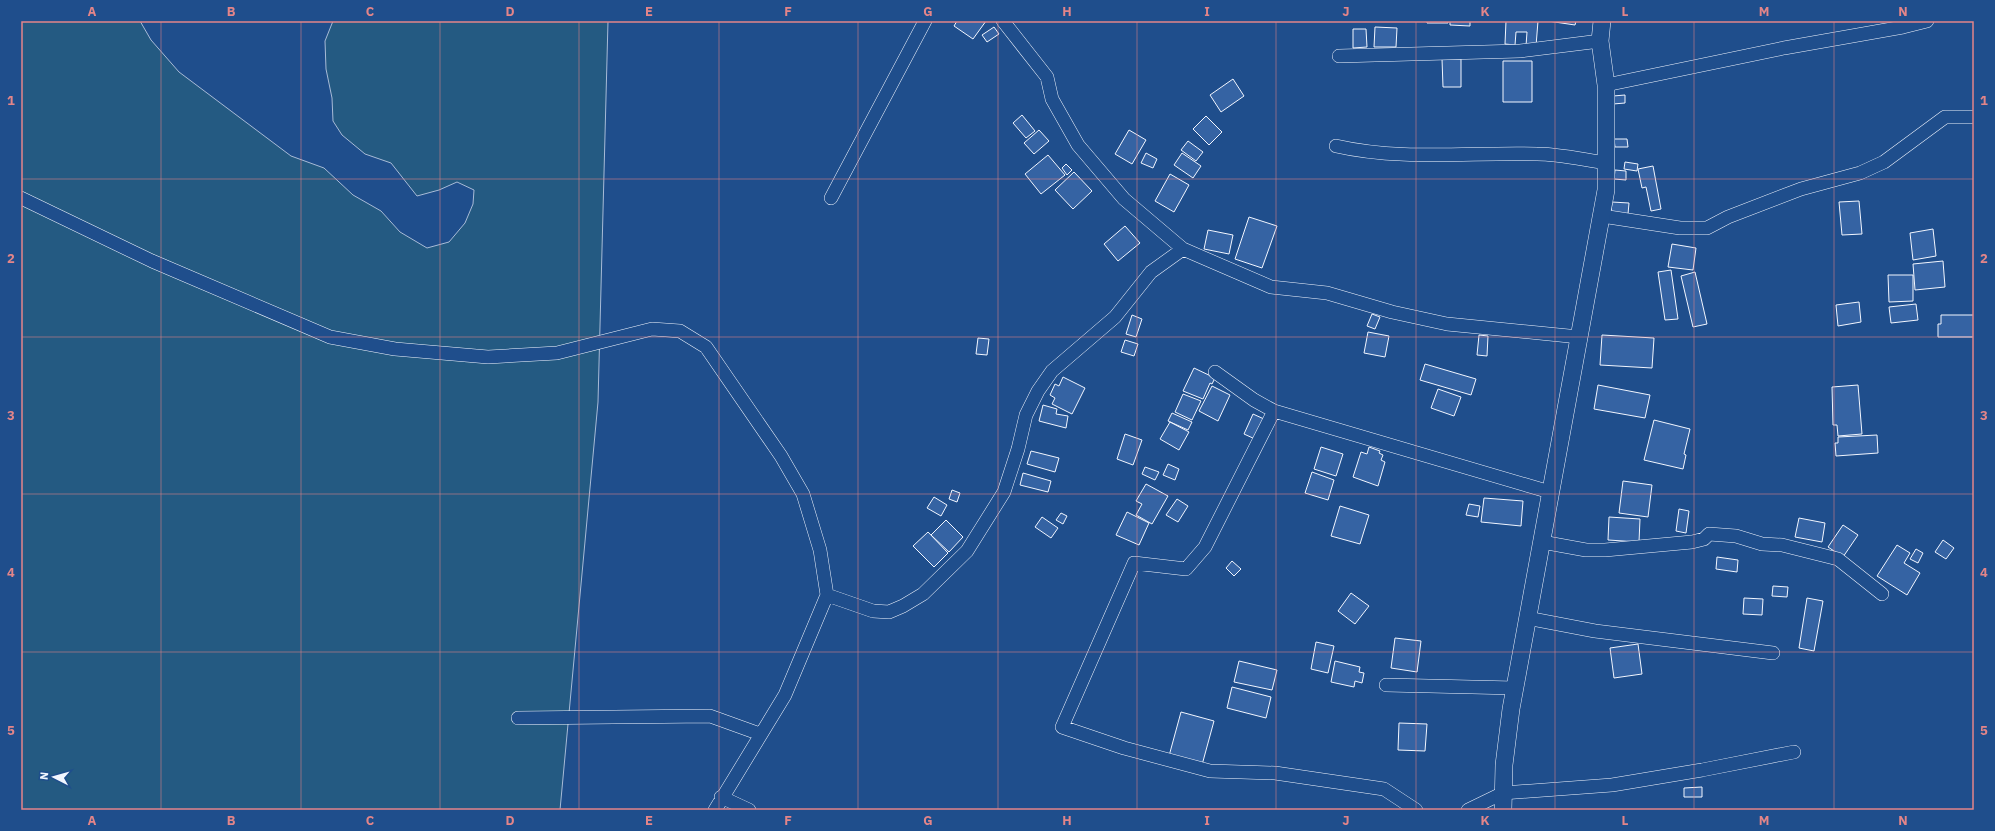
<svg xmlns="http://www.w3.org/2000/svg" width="1995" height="831" font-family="'IBM Plex Sans',sans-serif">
	<rect width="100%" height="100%" fill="#1f4e8c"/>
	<!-- green -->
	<path fill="#245a82" stroke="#a8bbd7" d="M21 21H140L151 40 179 72 291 156 324 168 353 195 381 211 400 232 427 248 449 242 465 223 473 204 474 190 457 182 439 190 417 196 391 163 365 154 342 135 333 121 332 98 326 69 325 41 333 21H608L598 402 560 810H21Z"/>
	<!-- building -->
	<path fill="#3563a3" stroke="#f2f6ff" d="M957 21H986L973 39 954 26Z
		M1427 21H1448V23H1427Z
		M1450 21H1470V26L1450 25Z
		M1506 21H1538L1536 46H1526L1527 32H1516L1515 45 1505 44Z
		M1548 21H1576L1575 25Z
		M994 27 999 34 987 42 982 35Z
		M1375 27 1397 28 1396 47H1374Z
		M1353 29H1366L1367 47 1353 48Z
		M1442 59H1461V87H1443Z
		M1503 61H1532V102H1503Z
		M1233 79 1244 96 1221 112 1210 95Z
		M1625 95V103L1613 104V96Z
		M1022 115 1035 131 1026 138 1013 123Z
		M1206 116 1222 132 1209 145 1193 129Z
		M1039 130 1049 141 1034 154 1024 143Z
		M1129 130 1146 140 1132 164 1115 154Z
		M1614 139H1627L1628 147H1615Z
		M1188 141 1203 152 1196 161 1181 150Z
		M1146 153 1157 159 1153 168 1141 163Z
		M1182 153 1201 166 1193 178 1174 165Z
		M1048 155 1065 175 1041 194 1025 174Z
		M1625 162 1638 164 1637 171 1624 169Z
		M1066 164 1072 170 1067 175 1062 168Z
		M1653 166 1661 209 1651 211 1646 187 1642 188 1638 169Z
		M1615 170 1626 171V180L1614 179Z
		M1074 172 1092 191 1073 209 1055 190Z
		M1170 174 1189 185 1174 212 1155 201Z
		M1859 201 1862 234 1842 235 1839 202Z
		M1612 202 1629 203 1628 214 1611 213Z
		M1249 217 1277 226 1262 268 1235 259Z
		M1125 226 1140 243 1118 261 1104 244Z
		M1933 229 1936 256 1913 260 1910 233Z
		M1208 230 1233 235 1229 254 1204 249Z
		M1672 244 1696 248 1693 270 1668 267Z
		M1943 261 1945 287 1915 290 1913 264Z
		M1671 270 1678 319 1665 320 1658 272Z
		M1695 272 1707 324 1693 327 1681 276Z
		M1888 275H1913V301L1889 302Z
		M1859 302 1861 322 1838 326 1836 305Z
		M1916 304 1918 320 1891 323 1889 307Z
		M1372 314 1380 317 1375 329 1367 326Z
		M1132 315 1142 319 1136 337 1126 334Z
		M1941 315H1974V337H1938V324H1941Z
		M1368 332 1389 336 1385 357 1364 353Z
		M1479 335 1488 336 1487 356 1477 355Z
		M1602 335 1654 338 1652 368 1600 365Z
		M978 338 989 339 987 355 976 354Z
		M1125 340 1138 344 1134 356 1121 352Z
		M1425 364 1476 379 1471 395 1420 380Z
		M1194 368 1215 378 1212 384 1210 383 1203 399 1183 391Z
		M1063 377 1085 388 1072 414 1052 404 1055 398 1050 395 1055 384 1059 386Z
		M1598 385 1650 395 1645 418 1594 409Z
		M1858 385 1862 434 1838 436 1837 425H1833L1832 387Z
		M1212 386 1230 395 1218 421 1199 411Z
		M1438 389 1461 397 1454 416 1431 408Z
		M1183 394 1201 401 1192 420 1175 412Z
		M1043 405 1057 409 1056 414 1068 416 1066 428 1039 421Z
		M1172 413 1192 422 1188 430 1168 421Z
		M1253 414 1264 419 1255 439 1244 434Z
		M1654 420 1690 429 1684 454 1686 455 1683 469 1644 460Z
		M1170 422 1189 432 1179 450 1160 439Z
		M1125 434 1142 440 1133 465 1117 459Z
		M1877 435 1878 453 1836 456 1835 443H1838V437Z
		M1321 447 1343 454 1336 476 1314 469Z
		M1369 447 1380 451 1379 453 1383 455 1381 460 1385 462 1378 486 1353 477 1361 452 1367 454Z
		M1031 451 1059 458 1055 472 1027 464Z
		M1168 464 1179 469 1175 480 1163 475Z
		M1145 467 1159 472 1155 480 1142 474Z
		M1312 472 1334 480 1328 500 1305 493Z
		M1023 473 1051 481 1048 492 1020 485Z
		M1623 481 1652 485 1648 517 1619 513Z
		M1146 484 1168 496 1152 524 1136 515 1142 504 1136 501Z
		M952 490 960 493 957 502 949 499Z
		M934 497 947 505 941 516 927 508Z
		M1484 498 1523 501 1521 526 1481 522Z
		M1177 499 1188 506 1178 522 1166 515Z
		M1469 504 1480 506 1478 517 1466 515Z
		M1340 506 1369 515 1360 544 1331 536Z
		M1679 509 1689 511 1686 533 1676 531Z
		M1127 512 1149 523 1139 545 1116 535Z
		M1061 513 1067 516 1063 524 1056 520Z
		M1042 517 1058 528 1051 538 1035 527Z
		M1609 517 1640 519 1639 542 1608 540Z
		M1799 518 1825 523 1822 542 1795 537Z
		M946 520 963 537 949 552 931 535Z
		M1843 525 1858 535 1843 557 1828 547Z
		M928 532 948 553 934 567 913 546Z
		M1943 540 1954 548 1946 559 1935 552Z
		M1897 545 1910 553 1904 563 1920 573 1907 595 1877 576Z
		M1916 549 1923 553 1918 563 1910 559Z
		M1717 557 1738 560 1737 572 1716 569Z
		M1232 561 1241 569 1234 576 1226 568Z
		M1773 586 1788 587 1787 597 1772 596Z
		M1351 593 1369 606 1355 624 1338 611Z
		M1744 598 1763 599 1762 615 1743 614Z
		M1807 598 1823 601 1814 651 1799 648Z
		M1395 638 1421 641 1417 672 1391 668Z
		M1316 642 1334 646 1328 673 1311 669Z
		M1638 644 1642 674 1614 678 1610 648Z
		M1239 661 1277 670 1272 690 1234 682Z
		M1335 661 1360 667 1359 672 1364 673 1362 683 1355 681 1354 687 1331 682Z
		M1232 687 1271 697 1266 718 1227 708Z
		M1181 712 1214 721 1202 765 1169 756Z
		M1399 723 1427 724 1425 751 1398 750Z
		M1702 787V797H1684V788Z"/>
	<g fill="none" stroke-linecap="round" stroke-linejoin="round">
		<defs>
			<path id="minor" d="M1003 21 1047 77 1052 99 1078 145 1124 199 1183 249 1271 287 1327 293 1392 312 1447 324 1579 337
				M1339 56 1520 51 1600 41
				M1606 85 1784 48 1903 27 1927 21
				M1336 146C1401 161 1471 152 1537 154 1560 154 1584 160 1607 163
				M21 198 152 261 330 337 395 349 488 357 557 353 652 329 680 331 706 347 781 456 803 494 820 550 827 595 785 695 715 810
				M831 198 925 21
				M1602 216 1680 228H1707L1728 217 1801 189 1860 173 1884 162 1945 117H1974
				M1215 372 1254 400 1274 411 1550 492
				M1274 411 1205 547 1186 569 1134 563 1062 727 1124 748 1210 771 1275 773 1384 789 1416 810
				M1542 542 1586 550H1605L1692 542 1704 539 1709 534 1736 536 1762 544 1782 545 1838 559 1882 594
				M827 595 873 611 889 612 903 606 923 594 967 551 1004 492 1018 449 1026 415 1038 391 1052 371 1115 317 1151 272 1183 249
				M1527 618 1595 631 1773 653
				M1386 685 1515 688
				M518 718 710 716 760 734
				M721 797 749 810
				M1468 810 1503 793 1612 785 1702 770 1794 752"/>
			<path id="tertiary" d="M1503 810 1504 765 1511 709 1606 190V85L1600 41 1602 21"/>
		</defs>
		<!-- minor casing -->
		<use href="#minor" stroke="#f2f6ff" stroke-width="14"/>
		<!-- tertiary casing -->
		<use href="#tertiary" stroke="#f2f6ff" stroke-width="18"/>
		<!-- minor -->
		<use href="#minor" stroke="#1f4e8c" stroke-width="13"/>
		<!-- tertiary -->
		<use href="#tertiary" stroke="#1f4e8c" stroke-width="17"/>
	</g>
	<!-- grid -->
	<path fill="none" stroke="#e38589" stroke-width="1" stroke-opacity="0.55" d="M161 21V810M301 21V810M440 21V810M579 21V810M719 21V810M858 21V810M998 21V810M1137 21V810M1276 21V810M1416 21V810M1555 21V810M1694 21V810M1834 21V810M21 179H1974M21 337H1974M21 494H1974M21 652H1974"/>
	<!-- border -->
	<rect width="1995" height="831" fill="none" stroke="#1f4e8c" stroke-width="44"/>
	<!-- north arrow -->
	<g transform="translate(54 777) rotate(276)" stroke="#1f4e8c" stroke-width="3" paint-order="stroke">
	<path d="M0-3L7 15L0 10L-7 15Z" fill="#f2f6ff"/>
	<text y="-6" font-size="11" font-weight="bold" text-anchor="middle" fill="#f2f6ff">N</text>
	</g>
	<rect x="22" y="22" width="1951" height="787" fill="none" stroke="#e38589" stroke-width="1.5"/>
	<g font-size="13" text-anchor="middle" font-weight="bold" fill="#e38589">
		<text x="92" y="16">A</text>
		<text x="231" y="16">B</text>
		<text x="370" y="16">C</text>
		<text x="510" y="16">D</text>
		<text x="649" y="16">E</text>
		<text x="788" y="16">F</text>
		<text x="928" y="16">G</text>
		<text x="1067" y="16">H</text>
		<text x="1207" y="16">I</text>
		<text x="1346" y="16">J</text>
		<text x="1485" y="16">K</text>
		<text x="1625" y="16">L</text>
		<text x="1764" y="16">M</text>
		<text x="1903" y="16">N</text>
		<text x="11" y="105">1</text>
		<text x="1984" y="105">1</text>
		<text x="11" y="263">2</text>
		<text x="1984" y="263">2</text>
		<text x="11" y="420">3</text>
		<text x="1984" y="420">3</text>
		<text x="11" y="577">4</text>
		<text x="1984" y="577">4</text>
		<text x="11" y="735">5</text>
		<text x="1984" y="735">5</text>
		<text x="92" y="825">A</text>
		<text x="231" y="825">B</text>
		<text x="370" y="825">C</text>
		<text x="510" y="825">D</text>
		<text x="649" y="825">E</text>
		<text x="788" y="825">F</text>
		<text x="928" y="825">G</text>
		<text x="1067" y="825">H</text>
		<text x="1207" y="825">I</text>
		<text x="1346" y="825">J</text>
		<text x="1485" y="825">K</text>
		<text x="1625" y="825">L</text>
		<text x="1764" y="825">M</text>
		<text x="1903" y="825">N</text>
	</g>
</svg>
